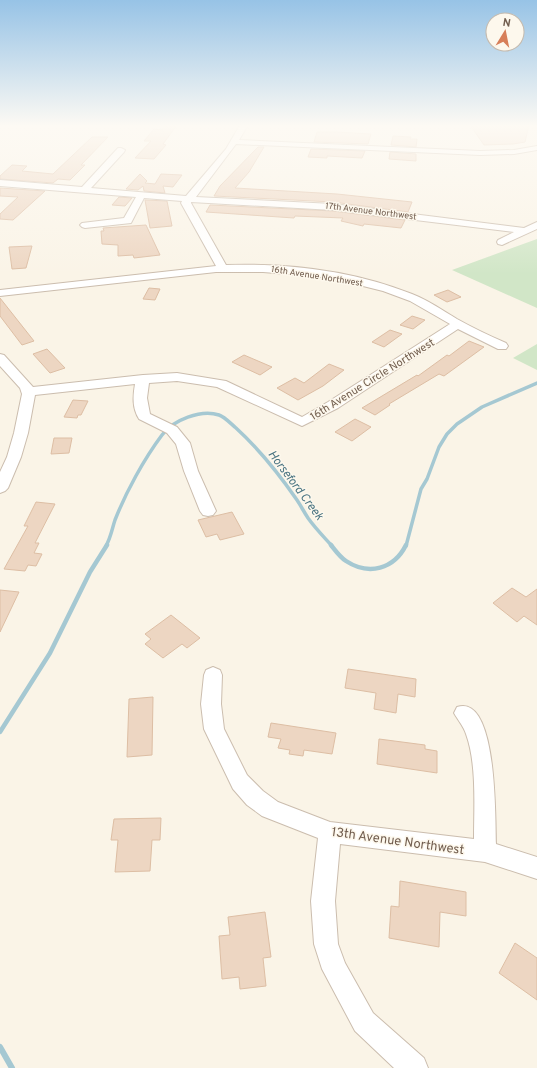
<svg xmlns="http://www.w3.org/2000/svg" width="537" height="1068" font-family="Overpass,sans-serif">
	<rect width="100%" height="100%" fill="#faf4e7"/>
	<!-- green -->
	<path fill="#d1e6c7" d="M537 239V308L452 270Z
		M537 344V370L513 358Z"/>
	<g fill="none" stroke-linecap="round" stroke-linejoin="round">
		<!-- stream-far2 -->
		<path stroke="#a5c8d2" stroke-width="3.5" d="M106 546C111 537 112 529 115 520 126 492 144 459 162 435 173 420 201 409 219 415 225 417 231 424 236 428 259 449 279 474 297 500 301 506 304 512 308 518 315 528 324 537 332 546
			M406 546 421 489 427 479 439 447 447 434 457 424 482 407 537 383"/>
		<!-- stream-far1 -->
		<path stroke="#a5c8d2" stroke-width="4.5" d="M331 545C335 550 340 557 346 561 369 576 394 569 406 545
			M0 732 50 653 90 572 107 545"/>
		<!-- stream -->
		<path stroke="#a5c8d2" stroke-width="6" d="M0 1047 12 1068"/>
	</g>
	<!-- building -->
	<path fill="#edd6c2" stroke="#ddbea4" d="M166 125H177L163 144 166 145 154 159 135 158 151 141H144L154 129 162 130Z
		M470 125H529L525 142 513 144 484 145Z
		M317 132H337L371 134 368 144 314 142Z
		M393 136 411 137 410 139H417L416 147 391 145Z
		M92 137H108L81 165H85L70 180 58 179 53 183 0 179V176L12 165 27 166 22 171 53 174Z
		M258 147H264L249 172 235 188 337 194 412 202 408 212 333 202 214 196 220 186Z
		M311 149 365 151 362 158 327 156V158L308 157Z
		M390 152 416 154V161L389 159Z
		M140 174 147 181 145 183 155 184 161 174 182 175 173 187 163 186 165 193 144 191 143 186 138 190 126 189Z
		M0 188 45 191 13 220 0 219V214L18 197 0 196Z
		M119 197 132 198 125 206 112 205Z
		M145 200 167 201 172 226 150 228Z
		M210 205 333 211 405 220 401 228 364 224 363 226 341 221 343 218 295 216 294 218 206 212Z
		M146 225 160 255 134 258 133 255 118 256V245L102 244 101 231H104L103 228Z
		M32 246 26 268 12 269 9 247Z
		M149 288 160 289 155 300 143 299Z
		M448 290 461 297 447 302 434 295Z
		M0 298 34 341 22 345 0 316Z
		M412 316 425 320 413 329 400 325Z
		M390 330 402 334 384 347 372 342Z
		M469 341 484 347 444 376 439 374 389 404 390 405 375 415 362 408 417 375 418 376 447 355 449 356Z
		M47 349 65 368 50 373 33 354Z
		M244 355 272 367 260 375 232 362Z
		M329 364 344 370 323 386 298 400 277 388 295 378 304 383Z
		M73 400 88 401 81 415H78L77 418 64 417Z
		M355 419 371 427 352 441 335 432Z
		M54 438H72L69 453 51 454Z
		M36 502 55 504 35 543H39L34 553 42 554 36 566 28 565 25 571 4 569 28 526H24Z
		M232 512 244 534 220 540 217 534 206 537 198 520Z
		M512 588 526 597 537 589V625L524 616 517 622 493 603Z
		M0 590 19 592 0 632Z
		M171 615 200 638 187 648 182 644 163 658 145 644 151 639 145 634Z
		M348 669 416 679 415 697 398 694 396 713 374 709 376 693 345 688Z
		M153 697 152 755 127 757 129 699Z
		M271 723 336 733 332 754 304 750 303 756 289 754 290 750 278 748 281 739 268 737Z
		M379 739 425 745V749L437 751V773L377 764Z
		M161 818 160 840H152L150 871 115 872 118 840H111L114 819Z
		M400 881 466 892V916L440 912 439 947 389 938 391 906 399 907Z
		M265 912 271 957 263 958 266 986 240 989 239 977 222 979 219 936 230 935 228 917Z
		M515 943 537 958V1000L499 973Z"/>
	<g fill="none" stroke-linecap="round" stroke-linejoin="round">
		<defs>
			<path id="minor" d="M240 125H248L239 140 480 151 514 150 537 146V150L514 154 480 155 236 144 196 197 333 204 524 228 537 222V229L502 245 498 244 497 242 498 240 514 232 333 210 191 202V203L226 265C288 263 354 271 412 294 428 300 442 310 457 319 473 328 490 336 506 343L508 346 506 349H498L458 329 338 408 302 426 217 387 177 381 149 383 147 398 150 414 177 427 190 443 198 471 216 511 213 515 208 516 203 515 200 511 184 471 176 444 167 433 139 419C132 408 133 396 135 384L35 395 28 433 21 457 8 488 5 491 0 493V472L7 457 14 433 22 394 20 388 0 366V354L4 355 33 387 143 375 177 373 226 381 302 417 328 402 450 324 410 301 383 291 339 280 314 276 263 272H216L0 296V290L216 266 181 203 182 201 144 198 131 223 85 228 82 227 80 225 82 223 124 218 136 197 0 186V180L82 187 118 148H121L125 150 124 152 91 188 186 196 226 149Z
				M213 667 220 670 222 675 221 704 224 729 247 775 263 791 278 802 330 822 474 839C474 807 477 764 466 734 464 727 458 720 454 713L457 707C498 693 495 821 496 844L537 857V879L485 862 340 844 335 901 338 944 345 963 373 1013 424 1058 428 1068H394L355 1031 322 969 314 944 311 901 318 838 262 816 247 805 233 789 204 729 201 704 204 675 206 670Z"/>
		</defs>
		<!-- minor casing -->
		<use href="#minor" stroke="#cbbdae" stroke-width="2"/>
		<!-- minor -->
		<use href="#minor" fill="#fff" fill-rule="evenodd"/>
	</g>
	<!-- sky -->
	<linearGradient id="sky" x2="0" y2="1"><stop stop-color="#97c3e6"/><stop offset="0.46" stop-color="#fdfaf4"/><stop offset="1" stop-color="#fdfaf4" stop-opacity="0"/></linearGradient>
	<rect width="537" height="274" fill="url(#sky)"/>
	<g text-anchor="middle" stroke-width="3" stroke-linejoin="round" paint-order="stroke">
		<!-- far-street labels -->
		<g font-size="9" fill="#715d4e" stroke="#fdf8ed">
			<text transform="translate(371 211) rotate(7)" y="3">17th Avenue Northwest</text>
			<text transform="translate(317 276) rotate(9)" y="3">16th Avenue Northwest</text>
		</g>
		<!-- street labels -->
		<g font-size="11" fill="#715d4e" stroke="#fdf8ed">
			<text transform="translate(372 379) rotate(-32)" y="4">16th Avenue Circle Northwest</text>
		</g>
		<!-- water labels -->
		<g font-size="12" font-style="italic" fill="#4a7482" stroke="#fdf8ed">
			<text transform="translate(296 485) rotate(53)" y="4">Horseford Creek</text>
		</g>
		<!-- near-street labels -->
		<g font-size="13" fill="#715d4e" stroke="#fdf8ed">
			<text transform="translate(398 840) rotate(8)" y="5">13th Avenue Northwest</text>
		</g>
	</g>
	<!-- north arrow -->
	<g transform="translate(505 32) rotate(10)"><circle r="19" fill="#fdf8ed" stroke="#c5baad"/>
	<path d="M0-3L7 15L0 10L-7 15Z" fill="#d77f59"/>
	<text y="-6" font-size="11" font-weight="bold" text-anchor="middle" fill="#715d4e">N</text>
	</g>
</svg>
